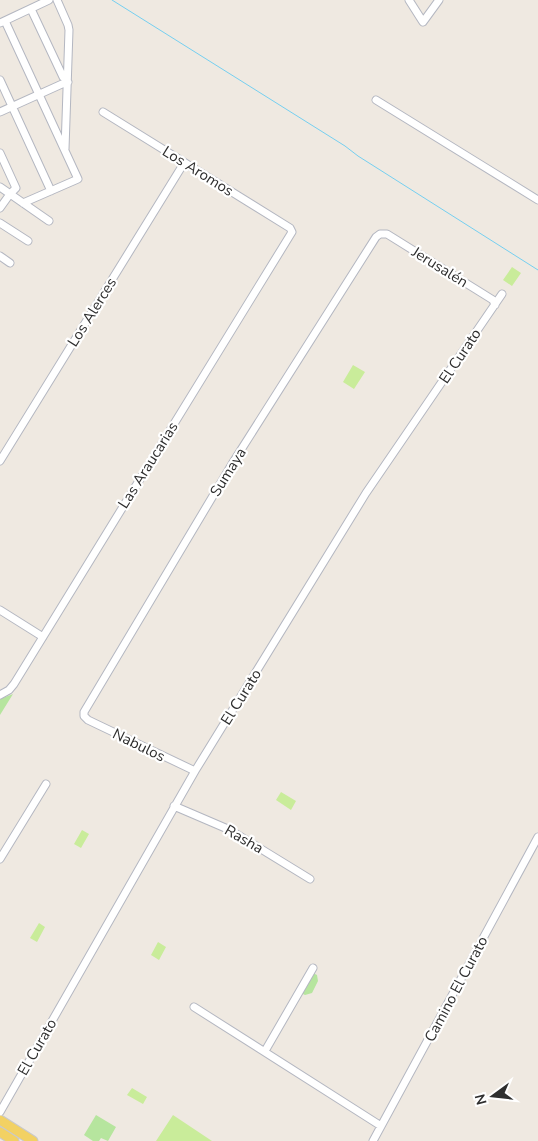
<svg xmlns="http://www.w3.org/2000/svg" width="538" height="1141" font-family="'Nunito Sans',sans-serif">
	<rect width="100%" height="100%" fill="#efe9e1"/>
	<!-- green -->
	<path fill="#b6e59e" d="M13 694 0 715V699Z
		M313 973 317 975 318 981 312 993 305 995 301 993Z
		M96 1115 116 1127 108 1141 101 1138 99 1141H93L84 1135Z"/>
	<!-- pitch -->
	<path fill="#c9ec9a" d="M512 267 521 273 512 286 503 280Z
		M353 365 365 372 354 389 343 382Z
		M281 792 296 801 291 810 276 800Z
		M82 830 89 834 81 848 74 844Z
		M39 923 45 927 37 942 30 938Z
		M158 942 166 947 159 960 151 955Z
		M132 1088 147 1097 143 1104 127 1095Z
		M173 1115 212 1141H156Z"/>
	<g fill="none" stroke-linecap="round" stroke-linejoin="round">
		<!-- stream -->
		<path stroke="#75cff0" stroke-width="1" d="M112 0 345 146 358 156 538 270"/>
		<defs>
			<path id="minor" d="M57 0 68 25 69 30 65 149
				M409 0 423 22 439 0
				M5 21 78 179 23 203
				M0 23 49 0
				M0 80 51 191
				M376 100 538 200
				M0 112 62 84 68 82 63 77 31 9
				M0 153 16 188 10 194 0 208
				M0 187 49 221
				M0 223 28 241
				M0 256 10 263
				M0 461 184 163
				M0 610 43 637
				M0 695 9 690 14 684 292 232 290 228 103 112
				M195 771 88 720 84 716V712L232 464 376 237 380 234H387L493 300 495 305
				M174 806 230 830 310 879
				M0 859 46 784
				M194 1007 381 1126
				M265 1051 313 968
				M0 1112 195 771 366 493 502 294
				M373 1141 538 837"/>
			<path id="major" d="M0 1120 33 1141
				M0 1132 14 1141"/>
		</defs>
		<!-- minor casing -->
		<use href="#minor" stroke="#b4b7c1" stroke-width="9"/>
		<!-- major casing -->
		<use href="#major" stroke="#c9c9c9" stroke-width="11"/>
		<!-- minor -->
		<use href="#minor" stroke="#fff" stroke-width="7"/>
		<!-- major -->
		<use href="#major" stroke="#f2d163" stroke-width="9"/>
	</g>
	<g text-anchor="middle" stroke-width="4.5" stroke-linejoin="round" paint-order="stroke">
		<!-- street labels -->
		<g font-size="15" fill="#2e2e2e" stroke="#fff">
			<text transform="translate(198 171) rotate(32)" y="5">Los Aromos</text>
			<text transform="translate(440 267) rotate(32)" y="5">Jerusalén</text>
			<text transform="translate(92 312) rotate(-58)" y="5">Los Alerces</text>
			<text transform="translate(460 356) rotate(-56)" y="5">El Curato</text>
			<text transform="translate(148 465) rotate(-58)" y="5">Las Araucarias</text>
			<text transform="translate(228 472) rotate(-58)" y="5">Sumaya</text>
			<text transform="translate(241 697) rotate(-58)" y="5">El Curato</text>
			<text transform="translate(139 745) rotate(26)" y="5">Nabulos</text>
			<text transform="translate(244 839) rotate(30)" y="5">Rasha</text>
			<text transform="translate(456 989) rotate(-62)" y="5">Camino El Curato</text>
			<text transform="translate(37 1047) rotate(-60)" y="5">El Curato</text>
		</g>
	</g>
	<!-- north arrow -->
	<g transform="translate(493 1096) rotate(255)" stroke="#ffffff" stroke-width="4" paint-order="stroke">
	<path d="M0-4L9 19L0 12L-9 19Z" fill="#2e2e2e"/>
	<text y="-8" font-size="14" font-weight="bold" text-anchor="middle" fill="#2e2e2e">N</text>
	</g>
</svg>
